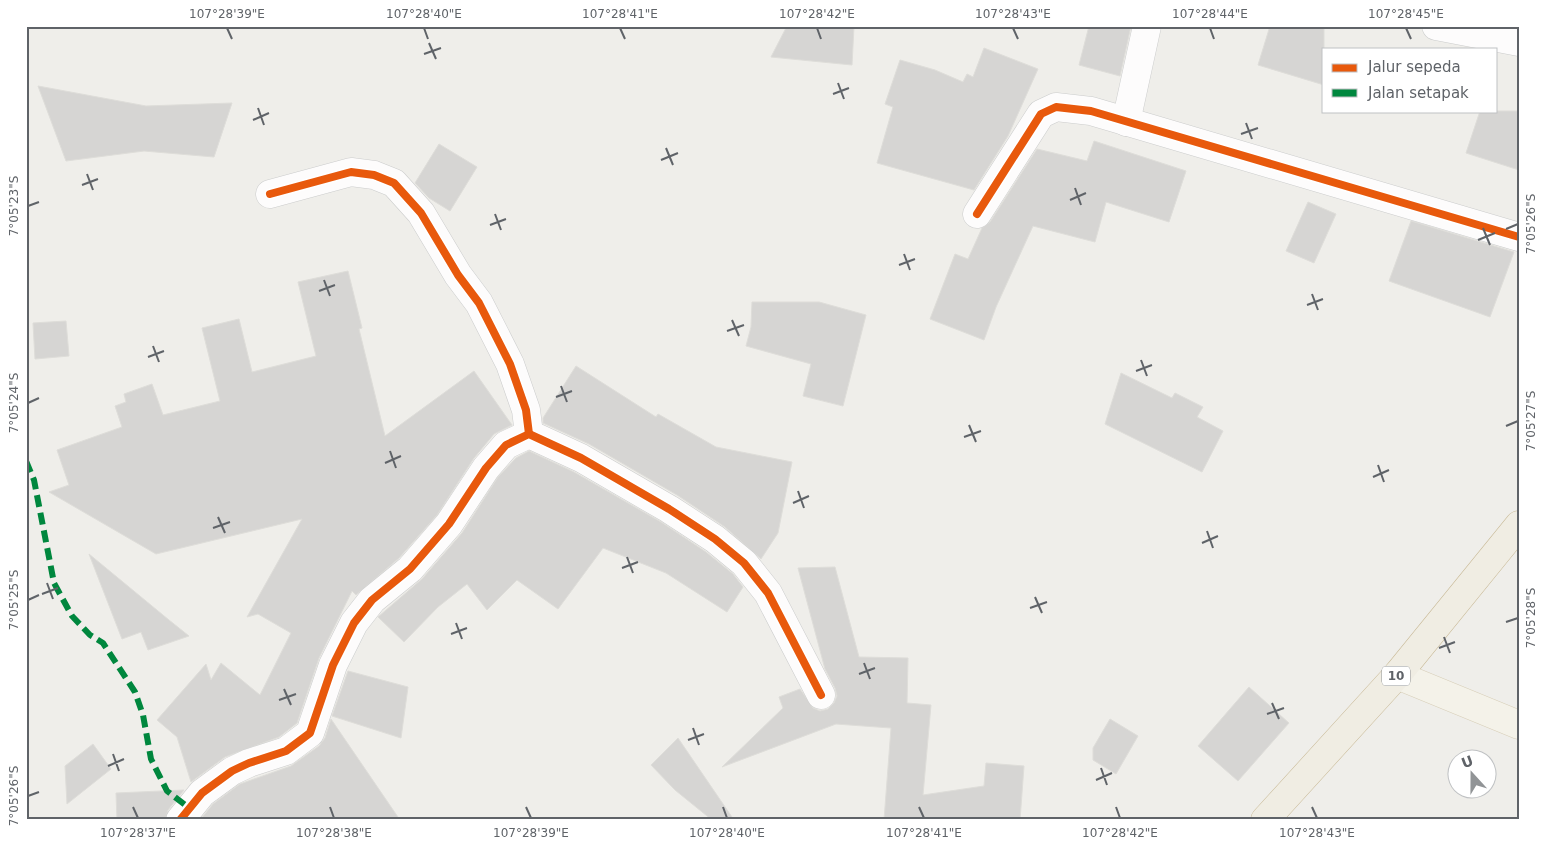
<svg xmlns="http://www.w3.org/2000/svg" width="1545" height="846" viewBox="0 0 1545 846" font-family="'DejaVu Sans',sans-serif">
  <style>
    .building { fill: #d6d5d3; stroke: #deddd9 }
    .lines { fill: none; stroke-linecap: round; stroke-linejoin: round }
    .minor-casing { stroke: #cbcccc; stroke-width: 29 }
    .major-casing { stroke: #d7ceb8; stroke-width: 29 }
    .highway-casing { stroke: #c8b996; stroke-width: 29 }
    .minor { stroke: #fdfcfc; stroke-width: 28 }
    .major { stroke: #f4f2e9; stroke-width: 28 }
    .highway { stroke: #f0ede3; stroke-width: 28 }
    .quiet { stroke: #00873e; stroke-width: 6; stroke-dasharray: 12 6; stroke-linecap: butt }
    .cycleway-casing { stroke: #fff; stroke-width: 11 }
    .cycleway { stroke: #e8590c; stroke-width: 8 }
    .ticks { fill: none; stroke: #5f6368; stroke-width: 2 }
    .labels { text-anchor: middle; stroke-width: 4.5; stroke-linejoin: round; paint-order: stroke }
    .shield { fill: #fff; stroke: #8f9295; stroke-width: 1 }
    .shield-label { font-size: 12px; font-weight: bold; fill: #5f6368 }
    .neatline { fill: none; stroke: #5f6368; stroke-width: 2 }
    .ticks-label { font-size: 12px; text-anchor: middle; fill: #5f6368 }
  </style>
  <rect width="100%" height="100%" fill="#efeeea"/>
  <g class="building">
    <path d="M787,26h67l-2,39 -81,-8z"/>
    <path d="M1089,26h42l-11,50 -41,-11z"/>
    <path d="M1270,26h54v59l-66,-20z"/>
    <path d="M984,48l54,21 -30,67 -34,54 -97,-27 16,-56 -8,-3 15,-44 35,10 28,12 4,-8 6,3z"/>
    <path d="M38,86l108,20 86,-3 -18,54 -70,-6 -78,10z"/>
    <path d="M1480,111h39v59l-53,-17z"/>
    <path d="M1094,141l92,30 -17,51 -63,-20 -11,40 -62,-16 -37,81 -12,33 -54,-21 25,-65 13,5 14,-31 8,-6 47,-73 50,12z"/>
    <path d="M439,144l38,23 -27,44 -21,-13 -14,-15z"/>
    <path d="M1308,202l28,12 -22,49 -28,-12z"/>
    <path d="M1411,221l103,31 -24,65 -101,-36z"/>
    <path d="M348,271l14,57 -3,1 26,107 89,-65 38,54 -18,9 -20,24 -37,57 -38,43 -43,37 -4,-4 -33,67 -22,65 -18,14 -54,20 -34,25 -14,-45 -20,-17 49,-56 5,16 10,-17 39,32 31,-62 -33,-19 -11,3 55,-98 -146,35 -107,-62 20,-7 -12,-35 65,-23 -7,-21 11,-4 -2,-8 28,-10 11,31 57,-14 -18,-73 37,-9 13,53 64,-16 -18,-74z"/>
    <path d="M752,302h67l47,13 -23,91 -40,-10 8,-32 -65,-18 5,-19z"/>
    <path d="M66,321l3,35 -34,3 -2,-36z"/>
    <path d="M576,366l80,51 2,-3 58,33 76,15 -14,71 -17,26 -36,-32 -48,-32 -88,-51 -46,-21v-5z"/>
    <path d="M1121,373l51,25 3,-5 28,14 -6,10 26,14 -21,41 -97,-48z"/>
    <path d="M529,451l45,21 87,50 45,30 27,22 10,13 -16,25 -61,-39 -63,-25 -45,61 -41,-29 -30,30 -20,-26 -29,23 -34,35 -26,-25 44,-38 40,-46 36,-56 18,-19z"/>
    <path d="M89,554l80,66 20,16 -41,14 -7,-18 -19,7z"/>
    <path d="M835,567l24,90 49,1 -1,45 24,2 -8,90 61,-9 2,-23 38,3 -4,54h-136l7,-92 -55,-4 -114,43 61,-59 -4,-11 21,-8 13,19 7,3 8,-2 6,-6 3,-7 -2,-8 -10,-19 -27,-101z"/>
    <path d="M348,671l60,16 -7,51 -69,-22z"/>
    <path d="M1249,687l40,36 -51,58 -40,-35z"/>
    <path d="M331,719l69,101h-200l13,-16 27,-20 51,-18 28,-20 6,-8z"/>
    <path d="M1110,719l28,17 -22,38 -23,-14v-12z"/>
    <path d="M678,738l56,82h-22l-37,-30 -24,-25z"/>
    <path d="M93,744l18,25 -44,35 -2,-38z"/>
    <path d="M184,790l-16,20 -3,10h-48l-1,-27z"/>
  </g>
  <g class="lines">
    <defs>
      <g id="minor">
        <path d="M1436,26l83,16"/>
        <path d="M1126,122l21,-96"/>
        <path d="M270,194l81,-22 23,3 20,8 27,30 37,62 21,28 31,61 16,46 3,24"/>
        <path d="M977,214l64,-100 15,-7 35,4 428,126"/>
        <path d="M180,820l22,-27 30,-22 17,-8 37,-12 24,-18 23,-68 21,-42 18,-23 38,-31 39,-45 37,-56 20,-23 23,-11 52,24 88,51 46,30 29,24 24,30 53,102"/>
      </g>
      <path id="major" d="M1397,675l122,50"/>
      <path id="highway" d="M1265,820l132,-145 122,-150"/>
    </defs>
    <use href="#minor" class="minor-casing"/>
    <use href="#major" class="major-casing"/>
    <use href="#highway" class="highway-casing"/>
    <use href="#minor" class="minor"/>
    <use href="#major" class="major"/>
    <use href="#highway" class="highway"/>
    <path class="quiet" d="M26,461l8,19 20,103 18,33 18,19 13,8 32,49 8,23 8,44 16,32 22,17"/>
    <defs>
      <g id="cycleway">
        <path d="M270,194l81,-22 23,3 20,8 27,30 37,62 21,28 31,61 16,46 3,24"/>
        <path d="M977,214l64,-100 15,-7 35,4 428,126"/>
        <path d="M180,820l22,-27 30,-22 17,-8 37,-12 24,-18 23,-68 21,-42 18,-23 38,-31 39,-45 37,-56 20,-23 23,-11 52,24 88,51 46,30 29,24 24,30 53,102"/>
      </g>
    </defs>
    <use href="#cycleway" class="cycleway-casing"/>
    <use href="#cycleway" class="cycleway"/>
  </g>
  <path class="ticks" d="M227,28l5,11M424,28l4,11M620,28l5,11M817,28l4,11M1013,28l5,11M1210,28l4,11M1406,28l5,11M429,43l7,16M424,54l17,-6M838,83l6,16M833,94l16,-6M258,108l6,17M253,120l16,-7M1246,123l6,16M1241,134l17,-6M666,148l7,17M661,160l17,-7M87,174l6,16M82,185l16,-6M1075,188l6,17M1070,200l16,-7M28,206l11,-4M495,214l6,16M490,225l16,-6M1483,228l7,17M1506,229l12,-5M1478,240l17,-7M904,254l6,16M899,265l16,-6M324,280l6,16M319,291l16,-6M1312,294l6,16M1307,305l16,-6M732,320l7,16M727,331l17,-6M153,346l6,16M148,357l16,-6M1141,360l6,16M1136,371l16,-6M561,386l6,16M556,397l16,-6M28,403l11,-5M969,425l7,17M1506,426l12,-5M964,437l17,-6M390,451l6,17M385,463l16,-7M1378,465l6,17M1373,477l16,-7M798,491l6,17M793,503l16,-7M218,517l7,16M213,528l17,-6M1207,531l6,17M1202,543l16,-7M627,557l6,16M622,568l16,-6M47,583l6,16M42,594l16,-6M1035,597l7,16M28,600l11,-5M1030,608l17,-6M1506,622l12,-4M456,623l6,16M451,634l16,-6M1444,637l6,16M1439,648l16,-6M864,663l6,16M859,674l16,-6M284,689l7,16M279,700l17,-6M1272,703l7,16M1267,714l17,-6M693,728l6,17M688,740l16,-6M113,754l6,17M108,766l16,-7M1101,768l6,17M1096,780l16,-7M28,796l11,-4M133,807l5,11M330,807l4,11M526,807l5,11M723,807l4,11M919,807l5,11M1116,807l4,11M1312,807l5,11"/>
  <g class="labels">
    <rect class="shield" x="1382" y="666.5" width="28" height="19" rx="4"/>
    <g class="shield-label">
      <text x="1396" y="680">10</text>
    </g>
  </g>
  <rect width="1545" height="846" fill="none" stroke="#ffffff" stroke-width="55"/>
  <rect x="1322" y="48" width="175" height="65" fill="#ffffff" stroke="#bfc1c3"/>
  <rect x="1332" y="64" width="25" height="8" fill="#e8590c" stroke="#bfc1c3"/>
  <text x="1368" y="72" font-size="15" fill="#5f6368">Jalur sepeda</text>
  <rect x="1332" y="89" width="25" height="8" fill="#00873e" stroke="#bfc1c3"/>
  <text x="1368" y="98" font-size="15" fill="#5f6368">Jalan setapak</text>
  <g transform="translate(1472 774) rotate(339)"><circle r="24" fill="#ffffff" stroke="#bfc1c3"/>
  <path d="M0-4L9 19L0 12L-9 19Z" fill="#919496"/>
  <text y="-8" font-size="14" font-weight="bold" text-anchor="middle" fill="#5f6368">U</text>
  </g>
  <rect x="28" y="28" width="1490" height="790" class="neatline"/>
  <g class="ticks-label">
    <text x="227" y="18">107°28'39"E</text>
    <text x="424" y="18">107°28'40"E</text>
    <text x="620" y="18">107°28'41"E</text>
    <text x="817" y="18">107°28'42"E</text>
    <text x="1013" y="18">107°28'43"E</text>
    <text x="1210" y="18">107°28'44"E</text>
    <text x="1406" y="18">107°28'45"E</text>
    <text transform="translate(14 206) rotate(-90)" y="4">7°05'23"S</text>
    <text transform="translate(1531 224) rotate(-90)" y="4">7°05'26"S</text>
    <text transform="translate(14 403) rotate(-90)" y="4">7°05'24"S</text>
    <text transform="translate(1531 421) rotate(-90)" y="4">7°05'27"S</text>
    <text transform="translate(14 600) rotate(-90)" y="4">7°05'25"S</text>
    <text transform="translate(1531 618) rotate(-90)" y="4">7°05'28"S</text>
    <text transform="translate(14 796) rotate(-90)" y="4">7°05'26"S</text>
    <text x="138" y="837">107°28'37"E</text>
    <text x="334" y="837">107°28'38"E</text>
    <text x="531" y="837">107°28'39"E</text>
    <text x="727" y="837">107°28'40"E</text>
    <text x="924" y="837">107°28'41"E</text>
    <text x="1120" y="837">107°28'42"E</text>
    <text x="1317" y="837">107°28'43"E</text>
  </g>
</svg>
